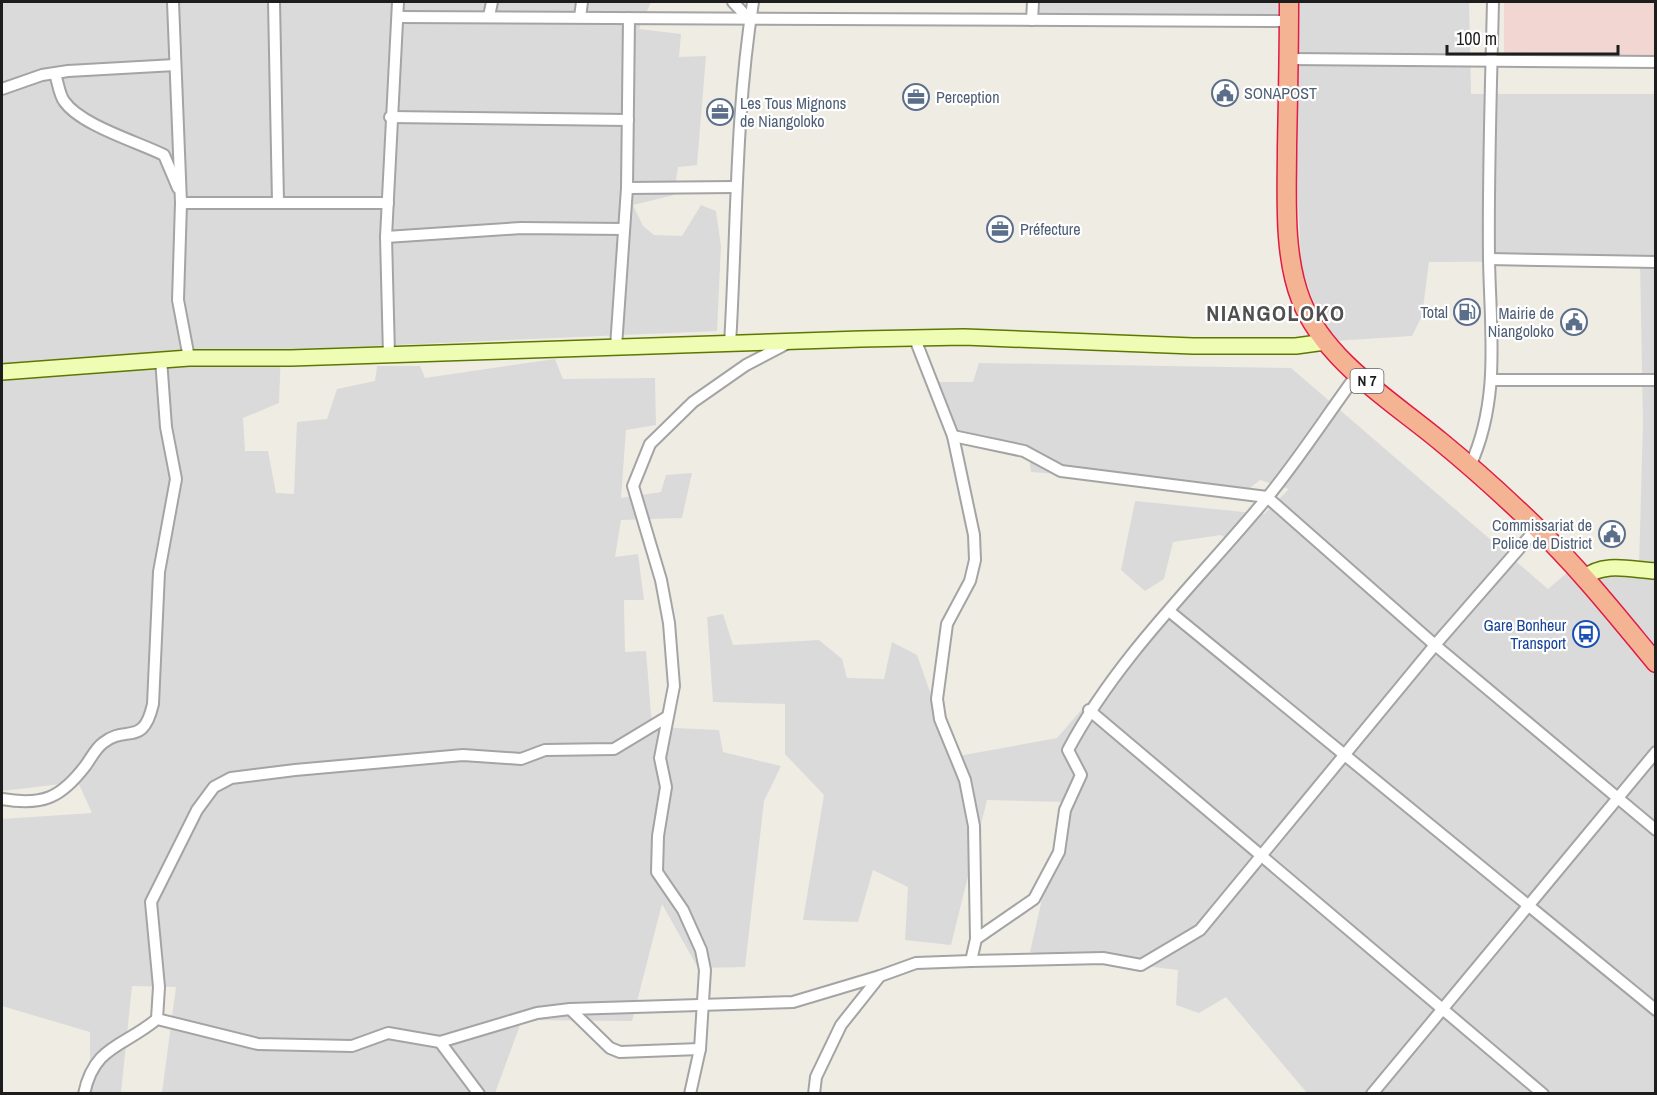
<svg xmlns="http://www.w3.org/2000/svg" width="1657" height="1095" viewBox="0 0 1657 1095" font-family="'Archivo Narrow',sans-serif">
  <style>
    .residential { fill: #dbdada }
    .commercial { fill: #f1d6d1 }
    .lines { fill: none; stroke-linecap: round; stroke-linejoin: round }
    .minor-casing { stroke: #a4a4a4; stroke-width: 14 }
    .secondary-casing { stroke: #5c7800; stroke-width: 18 }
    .trunk-casing { stroke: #e01c46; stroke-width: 21 }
    .minor { stroke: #fff; stroke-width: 10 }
    .secondary { stroke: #effcb3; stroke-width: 15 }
    .trunk { stroke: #f4b392; stroke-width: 18 }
    .labels { text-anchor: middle; stroke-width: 4.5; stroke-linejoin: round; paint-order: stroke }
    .shield { fill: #fff; stroke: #616161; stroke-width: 1.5 }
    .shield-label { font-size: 15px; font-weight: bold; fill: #1d1d1d }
    .service-label { font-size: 16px; fill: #4e5e75; stroke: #fff; text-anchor: start }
    .transit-label { font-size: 16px; fill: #164399; stroke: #fff; text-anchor: end }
    .district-label { font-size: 22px; font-weight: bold; letter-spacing: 1.5px; fill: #505050; stroke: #fff }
  </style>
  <rect width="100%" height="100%" fill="#efece3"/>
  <g class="residential">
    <path d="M2,2h649l-12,27 42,5 -2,23 27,-1 -9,109 -19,2 -4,28 -41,10 10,21 11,9 28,1 19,-31 15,6 5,35 -4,85 -436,19 -2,53 -36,15 2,33h23l8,42 18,1 3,-72 30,-3 10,-30 38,-8 2,-15h43l5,12 130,-19 8,20 92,-1 1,47 -30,5 -5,68 40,-6 5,-17 26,-2 -10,45 -61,2 -6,37 23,-3 6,46h-20l1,52 21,-1 6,76 67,3 4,22 58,14 -17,35 -19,166 -47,1 -36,-64 -30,117 -110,-1 -27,73h-333l14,-106 -44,-1 -11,107h-31v-61l-88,-26v-187l90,-6 -14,-31 -76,9z"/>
    <path d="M1026,2h443l2,92h184v999h-348l-81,-96 -27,16 -23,-8 2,-35 -148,-18 34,-150 -77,-2 -36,145 -46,-5 3,-53 -35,-17 -15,52 -55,-2 21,-125 -39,-41v-50l-72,-2 -6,-85 16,-3 10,31 86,-5 23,19 5,19 37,1 8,-37 25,13 36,102 104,-19 172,-198 -8,-5 -48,7 -9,37 -19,12 -24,-21 14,-69 129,13 25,-25 -29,-9 -10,8 -219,-16 -2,-15 -74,-15 -21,-60h39l6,-19 312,5 257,221 27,-23 64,2 4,-146 -3,-161 -211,1 -7,54 -10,20 -79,5 -13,-20 -19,-55 -7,-158 1,-91 -269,2z"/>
  </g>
  <rect class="commercial" x="1504" y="2" width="151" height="58"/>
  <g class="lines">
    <defs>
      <g id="minor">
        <path d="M173,2l8,201 -3,97 11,58"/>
        <path d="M274,2l4,200"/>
        <path d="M733,2l17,18"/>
        <path d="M489,16l3,-14"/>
        <path d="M398,17l891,4"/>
        <path d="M580,17l2,-15"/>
        <path d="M1032,20l1,-18"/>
        <path d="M1289,59l367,3"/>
        <path d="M55,74c3,8 4,20 9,27 16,24 74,41 100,54l14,33"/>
        <path d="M2,89l40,-14 26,-4 107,-6"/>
        <path d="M390,117l238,3"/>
        <path d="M627,188l108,-1"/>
        <path d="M181,203h207"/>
        <path d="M386,237l135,-9 103,1"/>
        <path d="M1489,259l167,3"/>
        <path d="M915,339l38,97 21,99 1,25 -5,21 -23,43 -10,75 3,20 25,61 9,46 2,113 -5,22"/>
        <path d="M730,344c7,-115 5,-229 23,-342"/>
        <path d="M616,347l11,-159 2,-170"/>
        <path d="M389,355l-3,-118 12,-235"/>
        <path d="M1492,380h164"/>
        <path d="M953,436l71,15 37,20 206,26 168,148 221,185"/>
        <path d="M1470,466c31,-67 20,-137 19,-208 -1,-85 2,-171 4,-256"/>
        <path d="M1169,611l487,399"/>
        <path d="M1089,710l454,384"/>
        <path d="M2,799c41,7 59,-1 84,-34 5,-7 10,-17 17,-22 23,-19 40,5 50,-39l6,-132 17,-93 -10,-52 -5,-68"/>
        <path d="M976,939l58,-40 25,-47 6,-42 16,-35 -13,-25c50,-94 130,-169 198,-251 33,-40 61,-84 92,-126"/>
        <path d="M570,1009l40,39 10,4 80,-3"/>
        <path d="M157,1019l2,-32 -8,-85 46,-92 17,-23 17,-9 64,-8 168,-15 58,4 24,-9 69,-1 53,-32"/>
        <path d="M440,1042l39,52"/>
        <path d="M84,1094c10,-49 40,-47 73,-75l101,25 94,2 36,-13 52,9 97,-29 33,-4 223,-7 87,-26"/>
        <path d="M690,1094l10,-45 5,-79 -4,-20 -18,-40 -26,-38 1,-36 8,-49 -6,-29 14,-72 -5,-63 -8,-43 -28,-94 17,-42 43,-42 53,-37 42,-22"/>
        <path d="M814,1094l2,-17 25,-52 39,-49 36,-13 55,-2 132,-3 38,7 59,-35 235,-285 102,-117"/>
        <path d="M1372,1094l284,-342"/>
      </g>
      <g id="secondary">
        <path d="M2,372l187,-14h102l570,-19 103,-2 229,9h103l29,-4"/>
        <path d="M1584,578c20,-17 48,-8 72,-7"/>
      </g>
      <path id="trunk" d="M1289,2c0,48 -1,97 -2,145 0,49 -4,107 14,153 24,61 91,101 139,141 33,27 65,56 95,85 44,42 82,90 121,137"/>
    </defs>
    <use href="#minor" class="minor-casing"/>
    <use href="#secondary" class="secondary-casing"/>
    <use href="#trunk" class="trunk-casing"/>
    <use href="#minor" class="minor"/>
    <use href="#secondary" class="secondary"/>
    <use href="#trunk" class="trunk"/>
  </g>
  <defs>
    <symbol id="civic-ring" viewBox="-11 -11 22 22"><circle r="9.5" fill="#fff" stroke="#5c6f8a" stroke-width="1.5"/><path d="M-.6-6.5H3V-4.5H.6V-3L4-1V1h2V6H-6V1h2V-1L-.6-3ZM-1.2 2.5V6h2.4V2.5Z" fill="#5c6f8a"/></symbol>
    <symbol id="office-ring" viewBox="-11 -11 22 22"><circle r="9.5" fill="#fff" stroke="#5c6f8a" stroke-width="1.5"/><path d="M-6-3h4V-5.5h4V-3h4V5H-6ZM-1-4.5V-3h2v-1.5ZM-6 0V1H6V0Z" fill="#5c6f8a"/></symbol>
    <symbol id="fuel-ring" viewBox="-11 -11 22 22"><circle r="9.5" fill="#fff" stroke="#5c6f8a" stroke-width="1.5"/><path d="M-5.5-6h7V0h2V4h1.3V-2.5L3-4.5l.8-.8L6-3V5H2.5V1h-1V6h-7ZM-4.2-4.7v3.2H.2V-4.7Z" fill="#5c6f8a"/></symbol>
    <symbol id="bus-ring" viewBox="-11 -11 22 22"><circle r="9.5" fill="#fff" stroke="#1a4fb4" stroke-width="1.5"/><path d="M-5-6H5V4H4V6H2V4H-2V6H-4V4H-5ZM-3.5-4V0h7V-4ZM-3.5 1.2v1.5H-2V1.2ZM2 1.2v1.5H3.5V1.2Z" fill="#1a4fb4"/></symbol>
  </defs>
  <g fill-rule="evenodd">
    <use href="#civic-ring" x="1210" y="78" width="30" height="30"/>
    <use href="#office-ring" x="901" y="82" width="30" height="30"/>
    <use href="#office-ring" x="705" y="97" width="30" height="30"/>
    <use href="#office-ring" x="985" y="214" width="30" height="30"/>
    <use href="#fuel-ring" x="1452" y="297" width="30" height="30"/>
    <use href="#civic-ring" x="1559" y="307" width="30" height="30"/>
    <use href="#civic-ring" x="1597" y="519" width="30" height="30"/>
    <use href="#bus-ring" x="1571" y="619" width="30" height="30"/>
  </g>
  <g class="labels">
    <rect class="shield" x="1350.5" y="369" width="33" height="24" rx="4.5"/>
    <g class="shield-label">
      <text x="1367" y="386">N 7</text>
    </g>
    <g class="service-label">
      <text x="1244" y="99">SONAPOST</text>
      <text x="936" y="103">Perception</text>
      <text x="740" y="109">Les Tous Mignons<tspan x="740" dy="18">de Niangoloko</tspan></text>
      <text x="1020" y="235">Préfecture</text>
      <text x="1448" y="318" text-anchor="end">Total</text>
      <text x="1554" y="319" text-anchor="end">Mairie de<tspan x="1554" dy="18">Niangoloko</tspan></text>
      <text x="1592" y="531" text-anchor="end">Commissariat de<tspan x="1592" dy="18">Police de District</tspan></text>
    </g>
    <g class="transit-label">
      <text x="1566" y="631">Gare Bonheur<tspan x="1566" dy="18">Transport</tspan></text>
    </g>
    <g class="district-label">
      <text x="1276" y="321">NIANGOLOKO</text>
    </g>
  </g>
  <rect width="1657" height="1095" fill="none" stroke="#1d1d1d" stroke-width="6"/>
  <path d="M1447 45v9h171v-9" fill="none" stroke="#1d1d1d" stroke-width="3"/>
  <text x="1456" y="45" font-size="18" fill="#1d1d1d" stroke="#ffffff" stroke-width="4.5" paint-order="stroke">100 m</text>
</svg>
